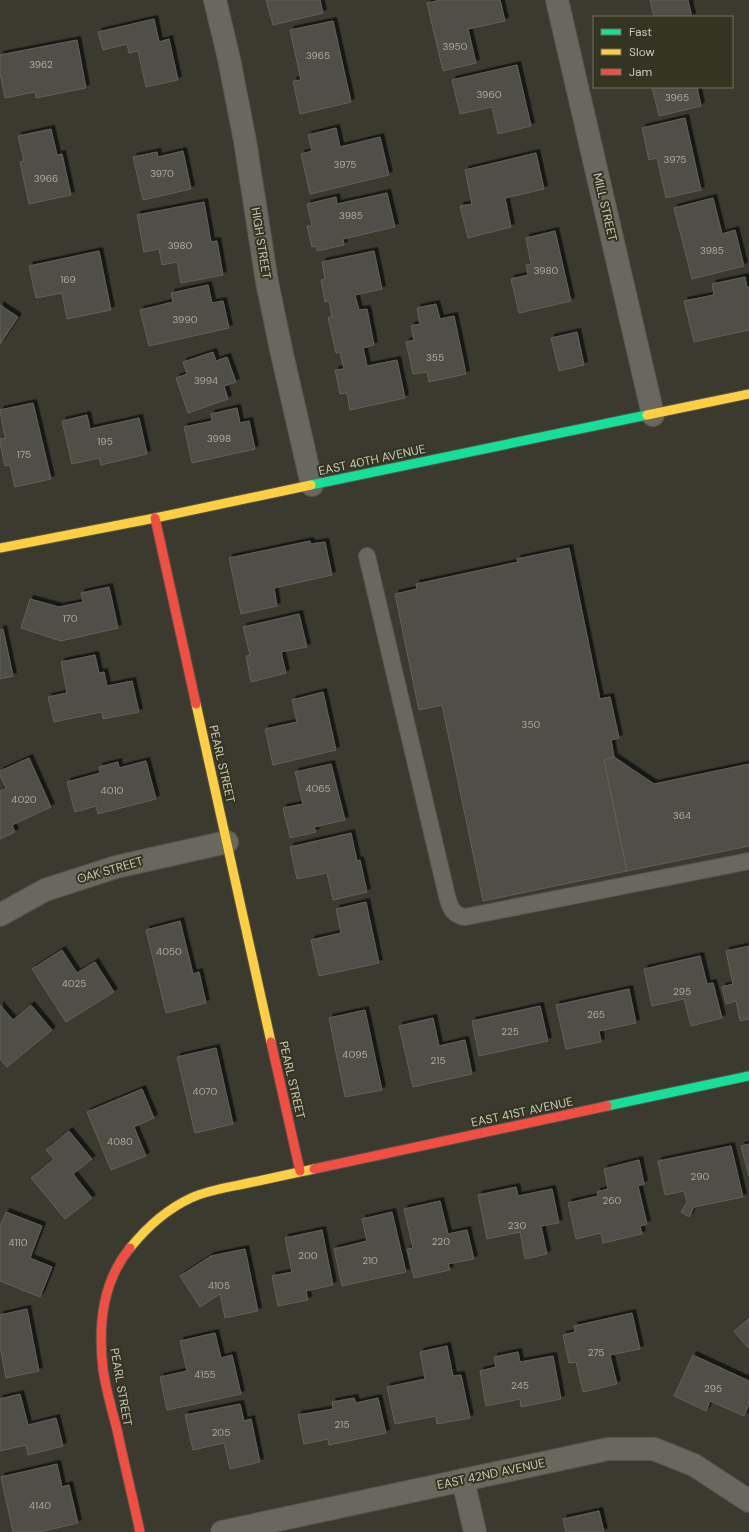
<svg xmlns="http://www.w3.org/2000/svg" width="749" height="1532" viewBox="0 0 749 1532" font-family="'DM Sans',sans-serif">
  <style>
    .building { fill: #4f4f46; stroke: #616157; filter: url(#shadow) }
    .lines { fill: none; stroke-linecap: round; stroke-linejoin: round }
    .lane-casing { stroke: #56564e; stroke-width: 18 }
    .street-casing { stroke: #56564e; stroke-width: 24 }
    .fast-casing { stroke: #56564e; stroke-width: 11 }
    .slow-casing { stroke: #56564e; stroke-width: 11 }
    .jam-casing { stroke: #56564e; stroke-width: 11 }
    .lane { stroke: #68685e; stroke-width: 16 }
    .street { stroke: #68685e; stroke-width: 22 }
    .fast { stroke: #16e098; stroke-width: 9 }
    .slow { stroke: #ffcf43; stroke-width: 9 }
    .jam { stroke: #f24e42; stroke-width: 9 }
    .labels { text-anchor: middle; stroke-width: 4; stroke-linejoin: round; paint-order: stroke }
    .number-label { font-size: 10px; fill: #aaaa9d }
    .street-label { font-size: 12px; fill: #c9c9ba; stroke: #343422 }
  </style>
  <defs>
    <filter id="shadow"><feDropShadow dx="3.5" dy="-3.5" stdDeviation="0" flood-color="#0009"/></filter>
  </defs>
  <rect width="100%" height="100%" fill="#3a3a2f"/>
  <g class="building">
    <path d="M266,0h54l3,13 -50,12z"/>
    <path d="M441,0h59l5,21 -37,8 8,34 -33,8 -16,-68z"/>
    <path d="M650,0h38l4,17h-38z"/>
    <path d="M154,19l5,23 10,-3 9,41 -32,7 -8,-36 -9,2 -2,-9 -24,6 -5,-18z"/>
    <path d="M333,21l18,81 -51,12 -7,-33 8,-1 -11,-50z"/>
    <path d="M77,40l9,48 -50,10 -1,-6 -30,6 -5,-25v-18z"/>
    <path d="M517,65l14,61 -33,8 -6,-27 -32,7 -8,-34z"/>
    <path d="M652,87h45l4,19 -42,10z"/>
    <path d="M685,118l16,72 -35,8 -9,-40 -8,2 -7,-32z"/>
    <path d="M336,128l4,19 40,-10 9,38 -79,19 -9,-40 11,-3 -4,-16z"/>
    <path d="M51,129l6,26 5,-1 9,41 -42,9 -9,-42 4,-1 -6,-25z"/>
    <path d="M183,151l8,38 -48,11 -10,-43 24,-5 1,5z"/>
    <path d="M536,153l8,36 -39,9 6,29 -43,11 -8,-32 12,-2 -7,-34z"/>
    <path d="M387,193l8,34 -52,12 1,6 -27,6 -1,-5 -4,1 -5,-21h5l-5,-22 29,-7 1,7z"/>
    <path d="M713,198l9,36 13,-4 9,36 -52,13 -18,-71z"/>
    <path d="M204,202l7,40 6,-1 6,34 -42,8 -4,-21 -15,3 -3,-16 -15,3 -7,-37z"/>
    <path d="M555,231l16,70 -52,12 -8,-34 17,-4 -2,-10 5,-1 -5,-26z"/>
    <path d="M99,251l12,59 -44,9 -5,-26 -26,5 -7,-32z"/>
    <path d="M374,251l8,38 -27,6 4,15 8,-1 7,36 -11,3 4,18 30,-6 8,38 -55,12 -3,-17 -7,1 -5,-24 9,-1 -4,-17 -4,1 -8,-36h4l-3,-16 -4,1 -4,-22 4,-1 -3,-17z"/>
    <path d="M745,277l2,11 2,-1v43l-55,12 -10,-41 30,-6 -2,-11z"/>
    <path d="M208,285l4,18 11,-2 6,27 -80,18 -9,-36 33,-8 -2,-9z"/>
    <path d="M436,304l4,15 14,-3 12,58 -37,8 -2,-10 -14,2 -7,-32 8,-2 -3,-14 9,-2 -3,-16z"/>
    <path d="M0,305l18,12 -18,27z"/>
    <path d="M577,332l7,33 -25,6 -8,-33z"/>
    <path d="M213,352l3,9 11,-4 9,25 -12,4 4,13 -40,14 -12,-35 11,-4 -4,-12z"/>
    <path d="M33,403l18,76 -36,8 -5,-22 -5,1 -5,-23v-4l5,-1 -5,-28z"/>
    <path d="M237,408l3,15 9,-2 6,28 -63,14 -8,-36 28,-6 -1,-7z"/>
    <path d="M87,415l3,14 49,-11 8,36 -46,11 -2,-7 -27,6 -10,-43z"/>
    <path d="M310,541l1,3 14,-2 7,33 -58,13 3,18 -36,8 -12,-56z"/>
    <path d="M569,548l31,151 10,-2 9,41 -8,2 3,17 -10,3 23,111 -144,30 -41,-196 -23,5 -24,-116 22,-5 -1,-5 102,-22 -1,-3z"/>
    <path d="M109,587l9,41 -57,13 -40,-13 9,-29 29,8 24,-5 -2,-9z"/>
    <path d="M299,614l8,33 -26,5 5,21 -35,9 -5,-26 4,-1 -7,-28z"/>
    <path d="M3,629l10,47 -13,3v-49z"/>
    <path d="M95,655l4,18 5,-1 3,14 25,-5 7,31 -36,7 -1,-7 -48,10 -6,-25 19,-4 -6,-31z"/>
    <path d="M323,692l13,58 -63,15 -8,-36 32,-7 -5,-22z"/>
    <path d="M614,757l40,27 95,-20v82l-122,25 -23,-111z"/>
    <path d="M29,758l22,49 -39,18 3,7 -15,7v-48l6,-3 -6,-13v-4z"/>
    <path d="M146,761l10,38 -58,15 -2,-8 -21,6 -8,-30 33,-9 -1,-6 19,-5 1,6z"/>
    <path d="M331,764l14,56 -31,7 2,5 -26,6 -7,-30 20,-4 -8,-32z"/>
    <path d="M351,833l6,28 3,-1 7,32 -34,8 -6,-27 -30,6 -7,-32z"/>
    <path d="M366,902l13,61 -60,13 -8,-36 30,-7 -5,-24z"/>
    <path d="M180,921l13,53 6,-2 7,31 -40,10 -20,-83z"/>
    <path d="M749,946v73l-9,2 -4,-20 -10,3 -4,-17 11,-3 -7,-33z"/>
    <path d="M62,950l15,23 18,-11 19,30 -48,30 -34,-53z"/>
    <path d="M700,956l7,28 6,-1 9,35 -31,8 -7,-27 -32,7 -8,-37z"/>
    <path d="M629,989l7,34 -37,8 2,11 -35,7 -10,-44z"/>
    <path d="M0,1005l13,15 18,-15 21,25 -45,37 -7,-8z"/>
    <path d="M540,1006l8,35 -69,15 -7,-35z"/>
    <path d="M365,1010l17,80 -37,7 -16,-79z"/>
    <path d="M433,1018l6,28 26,-6 7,34 -59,13 -14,-61z"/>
    <path d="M216,1048l17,76 -38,9 -18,-76z"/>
    <path d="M142,1089l12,29 -20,9 12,29 -35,14 -24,-58z"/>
    <path d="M69,1131l23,28 -19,15 19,24 -27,21 -34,-41 23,-19 -8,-9z"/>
    <path d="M749,1144v32l-8,-30z"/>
    <path d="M731,1146l12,51 -49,10 -5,10 -8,-5 6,-10 -3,-11 -19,4 -7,-34z"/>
    <path d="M639,1160l5,24 -6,2 9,38 -7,2 2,8 -39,9 -2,-10 -25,6 -8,-36 30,-7 -1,-4 11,-3 -4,-20z"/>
    <path d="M516,1187l2,9 34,-7 7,34 -18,3 6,28 -22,5 -5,-27 -33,7 -9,-44z"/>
    <path d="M440,1201l8,33 19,-4 7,29 -26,5 2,6 -36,8 -7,-29 6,-1 -9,-39z"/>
    <path d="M6,1212l36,14 -12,32 22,9 -12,30 -40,-16v-55z"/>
    <path d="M392,1212l14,60 -64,14 -8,-37 33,-8 -5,-22z"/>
    <path d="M322,1230l11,55 -27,6 2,9 -30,6 -6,-30 20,-4 -7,-34z"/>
    <path d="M245,1249l13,62 -33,7 -5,-24 -20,13 -20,-31 31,-20z"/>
    <path d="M27,1309l12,62 -33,7 -5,-27h-1v-36z"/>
    <path d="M632,1313l8,36 -30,6 7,29 -34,8 -7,-30 -7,1 -6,-28 12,-3 -1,-6z"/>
    <path d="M749,1318v31l-15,-18z"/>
    <path d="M215,1333l6,25 11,-3 9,39 -74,16 -7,-33 27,-6 -7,-30z"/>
    <path d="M447,1346l6,30 8,-1 9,43 -33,6 -1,-8 -41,8 -8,-37 38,-8 -5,-27z"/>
    <path d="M518,1352l2,10 33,-6 8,43 -40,8 -1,-8 -34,7 -6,-35 16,-4 -2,-10z"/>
    <path d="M693,1355l56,26v23l-5,12 -34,-15 -4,10 -32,-15z"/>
    <path d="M20,1394l8,31 28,-7 7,28 -35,9 -2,-10 -26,6v-52z"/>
    <path d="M354,1398l2,5 22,-5 8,35 -57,12 -1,-6 -24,5 -6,-29 35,-6 -1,-7z"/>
    <path d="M240,1404l4,17 7,-2 9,43 -30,7 -6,-26 -31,7 -8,-35z"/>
    <path d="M57,1464l5,23 7,-2 9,38 -38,9h-27l-12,-55z"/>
    <path d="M599,1511l5,21h-38l-3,-13z"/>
  </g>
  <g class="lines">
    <defs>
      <path id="lane" d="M367,556l80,340c3,12 6,19 18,21l284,-56"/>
      <g id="street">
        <path d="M215,0l14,59 16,82 22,141 15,72 30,131"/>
        <path d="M557,0l96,415"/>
        <path d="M0,915l45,-25 71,-23 111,-25"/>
        <path d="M463,1480l12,52"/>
        <path d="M222,1532l386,-83h46l40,16 55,36"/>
      </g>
      <g id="fast">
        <path d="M311,485l336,-70"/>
        <path d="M607,1106l142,-30"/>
      </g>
      <g id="slow">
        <path d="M647,415l102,-21"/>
        <path d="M0,548l155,-30 156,-33"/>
        <path d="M196,704l75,338"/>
        <path d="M130,1248c17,-21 37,-39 61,-50 15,-7 32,-10 48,-13 25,-5 50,-11 75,-16"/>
      </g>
      <g id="jam">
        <path d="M155,518l41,186"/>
        <path d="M271,1042l29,129"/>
        <path d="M314,1169l293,-63"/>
        <path d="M130,1248c-28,34 -32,79 -27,121 3,22 10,44 15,65 7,33 15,65 22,98"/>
      </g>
    </defs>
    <use href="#lane" class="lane-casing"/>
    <use href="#street" class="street-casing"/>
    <use href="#fast" class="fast-casing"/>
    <use href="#slow" class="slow-casing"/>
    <use href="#jam" class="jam-casing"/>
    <use href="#lane" class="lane"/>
    <use href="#street" class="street"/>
    <use href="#fast" class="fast"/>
    <use href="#slow" class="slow"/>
    <use href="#jam" class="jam"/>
  </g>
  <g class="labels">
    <g class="number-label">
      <text x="455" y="50">3950</text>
      <text x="318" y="59">3965</text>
      <text x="41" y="68">3962</text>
      <text x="489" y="98">3960</text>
      <text x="677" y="101">3965</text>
      <text x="675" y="163">3975</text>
      <text x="345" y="168">3975</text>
      <text x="162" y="177">3970</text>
      <text x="46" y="182">3966</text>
      <text x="351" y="219">3985</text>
      <text x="180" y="249">3980</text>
      <text x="712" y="254">3985</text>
      <text x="546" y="274">3980</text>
      <text x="68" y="283">169</text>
      <text x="185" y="323">3990</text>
      <text x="435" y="361">355</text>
      <text x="206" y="384">3994</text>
      <text x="219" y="442">3998</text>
      <text x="105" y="445">195</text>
      <text x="24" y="458">175</text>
      <text x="70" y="622">170</text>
      <text x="531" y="728">350</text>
      <text x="318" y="792">4065</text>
      <text x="112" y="794">4010</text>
      <text x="24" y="803">4020</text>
      <text x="682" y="819">364</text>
      <text x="169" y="955">4050</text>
      <text x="74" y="987">4025</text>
      <text x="682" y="995">295</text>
      <text x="596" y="1018">265</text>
      <text x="510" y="1035">225</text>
      <text x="355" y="1058">4095</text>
      <text x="438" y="1064">215</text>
      <text x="205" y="1095">4070</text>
      <text x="120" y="1145">4080</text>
      <text x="700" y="1180">290</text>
      <text x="612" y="1204">260</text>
      <text x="517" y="1229">230</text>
      <text x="441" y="1245">220</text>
      <text x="18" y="1246">4110</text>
      <text x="308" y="1259">200</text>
      <text x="370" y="1264">210</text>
      <text x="219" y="1289">4105</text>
      <text x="596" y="1356">275</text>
      <text x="205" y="1378">4155</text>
      <text x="520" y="1389">245</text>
      <text x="713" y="1392">295</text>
      <text x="342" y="1428">215</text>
      <text x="221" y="1436">205</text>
      <text x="40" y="1509">4140</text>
    </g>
    <g class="street-label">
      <text transform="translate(605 207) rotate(77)" y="4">MILL STREET</text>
      <text transform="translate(261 243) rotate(81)" y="4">HIGH STREET</text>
      <text transform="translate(372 460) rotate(-12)" y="4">EAST 40TH AVENUE</text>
      <text transform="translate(222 764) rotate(77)" y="4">PEARL STREET</text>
      <text transform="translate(110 870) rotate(-16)" y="4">OAK STREET</text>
      <text transform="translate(292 1080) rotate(77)" y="4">PEARL STREET</text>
      <text transform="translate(522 1112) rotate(-12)" y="4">EAST 41ST AVENUE</text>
      <text transform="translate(121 1387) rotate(80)" y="4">PEARL STREET</text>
      <text transform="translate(491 1474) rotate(-12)" y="4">EAST 42ND AVENUE</text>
    </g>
  </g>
  <rect x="593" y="16" width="140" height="72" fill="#343422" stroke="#70705f"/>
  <rect x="601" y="29" width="20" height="6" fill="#16e098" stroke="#70705f"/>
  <text x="629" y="36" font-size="12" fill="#c9c9ba">Fast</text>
  <rect x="601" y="49" width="20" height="6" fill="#ffcf43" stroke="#70705f"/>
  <text x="629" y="56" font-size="12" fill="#c9c9ba">Slow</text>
  <rect x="601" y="69" width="20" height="6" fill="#f24e42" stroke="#70705f"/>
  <text x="629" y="76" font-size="12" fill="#c9c9ba">Jam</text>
</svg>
